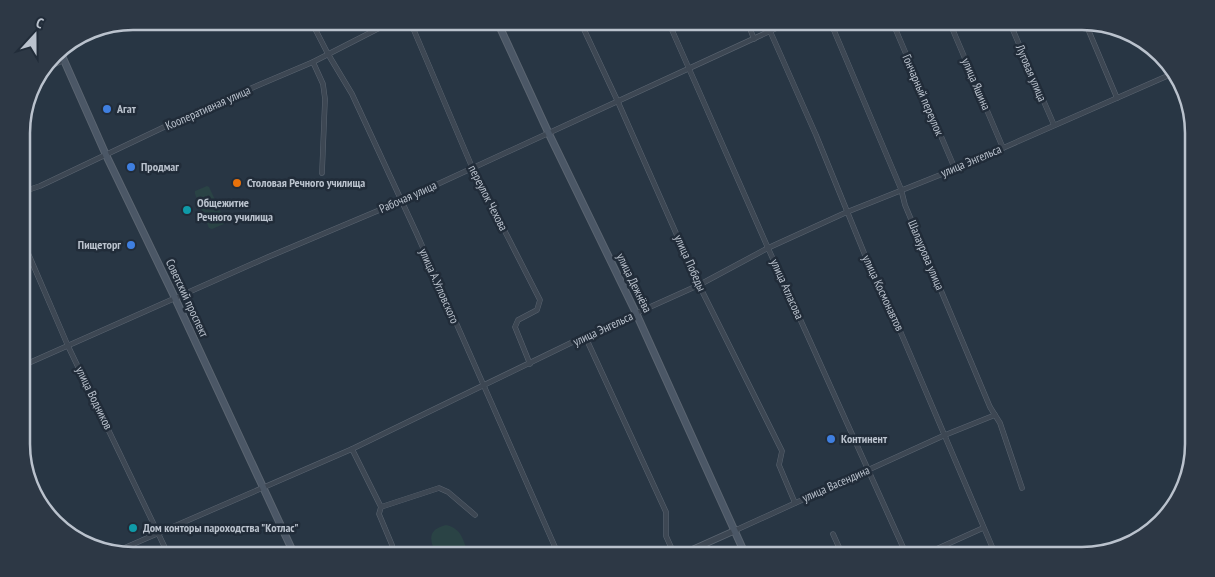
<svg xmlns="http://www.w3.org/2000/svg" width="1215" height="577" viewBox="0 0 1215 577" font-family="'PT Sans Narrow',sans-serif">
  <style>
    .green { fill: #2a4345 }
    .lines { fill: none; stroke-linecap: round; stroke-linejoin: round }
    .minor-casing { stroke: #5b6571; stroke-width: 5.5 }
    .tertiary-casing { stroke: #5b6571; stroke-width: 7 }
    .secondary-casing { stroke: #5b6571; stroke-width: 8 }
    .minor { stroke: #3d4753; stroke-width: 4.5 }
    .tertiary { stroke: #3d4753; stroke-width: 5.5 }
    .secondary { stroke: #4b5766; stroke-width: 6 }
    .shop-dot { fill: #3f7fe0; stroke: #212c39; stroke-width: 2 }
    .food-dot { fill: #e8710a; stroke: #212c39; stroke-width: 2 }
    .culture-dot { fill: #0f9aa8; stroke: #212c39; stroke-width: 2 }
    .labels { text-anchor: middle; stroke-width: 5; stroke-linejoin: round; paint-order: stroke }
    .street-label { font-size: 12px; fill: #bac2cd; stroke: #212c39 }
    .poi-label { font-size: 12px; font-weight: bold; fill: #bac2cd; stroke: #212c39; text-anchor: start }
    .rim { fill: none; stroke: #bac2cd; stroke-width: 2.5 }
  </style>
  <rect width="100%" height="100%" fill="#283644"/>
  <g class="green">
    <path d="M207,186l2,1 16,34 -1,3 -12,5 -3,-1 -14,-34v-3z"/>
    <path d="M446,525c17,4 17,16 23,31h-32c-7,-15 -11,-26 9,-31z"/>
  </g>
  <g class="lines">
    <defs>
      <g id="minor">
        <path d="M311,21l17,33 24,40 64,138 143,324"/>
        <path d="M410,21l62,146 68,133 -3,10 -19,10 -3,7 15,37"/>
        <path d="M580,21l38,81 81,183 83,166 -3,14 16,38"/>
        <path d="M668,21l100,227 139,308"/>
        <path d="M747,21l7,18"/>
        <path d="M830,21l71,168 4,16 85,202 10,16 22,65"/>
        <path d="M892,21l63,148"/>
        <path d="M949,21l54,127"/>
        <path d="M1009,21l45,104"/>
        <path d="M1085,22l32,76"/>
        <path d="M770,31l46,104 53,130 29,61 98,230"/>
        <path d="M313,62l10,22 2,15 -3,74"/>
        <path d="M44,69l20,-9"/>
        <path d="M22,192l18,-6 160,-76 113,-48 80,-41"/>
        <path d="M22,239l46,107 101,210"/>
        <path d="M585,336l81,176v24l9,20"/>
        <path d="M22,366l246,-109 133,-56 391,-180"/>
        <path d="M352,449l29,58 -2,7 13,31"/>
        <path d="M381,507l58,-19 9,4 27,23"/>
        <path d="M736,530l209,-95 50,-20"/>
        <path d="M833,534l10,22"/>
        <path d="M115,552l237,-103 229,-111 118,-53 69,-37 79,-36 108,-43 219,-96"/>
        <path d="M921,556l62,-28"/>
      </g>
      <path id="tertiary" d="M678,556l58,-26"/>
      <g id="secondary">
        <path d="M497,21l52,113 87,179 110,243"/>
        <path d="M59,49l47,106 69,143 120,258"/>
      </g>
    </defs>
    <use href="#minor" class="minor-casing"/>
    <use href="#tertiary" class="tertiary-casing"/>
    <use href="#secondary" class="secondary-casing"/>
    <use href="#minor" class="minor"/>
    <use href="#tertiary" class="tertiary"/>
    <use href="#secondary" class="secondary"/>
  </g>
  <g class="shop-dot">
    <circle cx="107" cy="109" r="5"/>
    <circle cx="131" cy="167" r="5"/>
    <circle cx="131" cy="245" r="5"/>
    <circle cx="831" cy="439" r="5"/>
  </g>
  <circle class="food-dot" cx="237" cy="183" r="5"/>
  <g class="culture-dot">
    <circle cx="187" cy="210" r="5"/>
    <circle cx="133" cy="528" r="5"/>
  </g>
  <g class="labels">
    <g class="street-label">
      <text transform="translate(1031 73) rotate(67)" y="4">Луговая улица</text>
      <text transform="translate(976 84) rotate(67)" y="4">улица Яшина</text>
      <text transform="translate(923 95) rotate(67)" y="4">Гончарный переулок</text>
      <text transform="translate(208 108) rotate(-24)" y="4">Кооперативная улица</text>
      <text transform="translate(971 161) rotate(-23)" y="4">улица Энгельса</text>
      <text transform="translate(408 197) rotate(-24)" y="4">Рабочая улица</text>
      <text transform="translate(488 198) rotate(63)" y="4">переулок Чехова</text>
      <text transform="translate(926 255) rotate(67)" y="4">Шалаурова улица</text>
      <text transform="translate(690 263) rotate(66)" y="4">улица Победы</text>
      <text transform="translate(634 283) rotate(64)" y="4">улица Дежнёва</text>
      <text transform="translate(439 286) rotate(66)" y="4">улица А.Угловского</text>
      <text transform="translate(787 289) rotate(66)" y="4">улица Атласова</text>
      <text transform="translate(883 293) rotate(65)" y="4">улица Космонавтов</text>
      <text transform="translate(187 298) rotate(65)" y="4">Советский проспект</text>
      <text transform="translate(603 329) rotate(-25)" y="4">улица Энгельса</text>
      <text transform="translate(94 398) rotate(64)" y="4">улица Водников</text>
      <text transform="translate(836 484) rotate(-24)" y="4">улица Васендина</text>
    </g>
    <g class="poi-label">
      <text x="117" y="113">Агат</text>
      <text x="141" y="171">Продмаг</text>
      <text x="247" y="187">Столовая Речного училища</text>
      <text x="197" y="207">Общежитие<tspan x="197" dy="14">Речного училища</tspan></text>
      <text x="121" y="249" text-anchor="end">Пищеторг</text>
      <text x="841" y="443">Континент</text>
      <text x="143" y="532">Дом конторы пароходства "Котлас"</text>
    </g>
  </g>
  <path d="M0 0H1215V577H0ZM133 30H1082A103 103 0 0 1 1185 133V444A103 103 0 0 1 1082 547H133A103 103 0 0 1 30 444V133A103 103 0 0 1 133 30Z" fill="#2d3845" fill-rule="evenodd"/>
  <path class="rim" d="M133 30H1082A103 103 0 0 1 1185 133V444A103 103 0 0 1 1082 547H133A103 103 0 0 1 30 444V133A103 103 0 0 1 133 30Z"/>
  <g transform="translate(35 35) rotate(21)" stroke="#212c39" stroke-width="4" paint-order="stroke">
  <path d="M0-4L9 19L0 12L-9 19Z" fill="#bac2cd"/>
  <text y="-8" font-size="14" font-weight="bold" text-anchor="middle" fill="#bac2cd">С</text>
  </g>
</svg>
